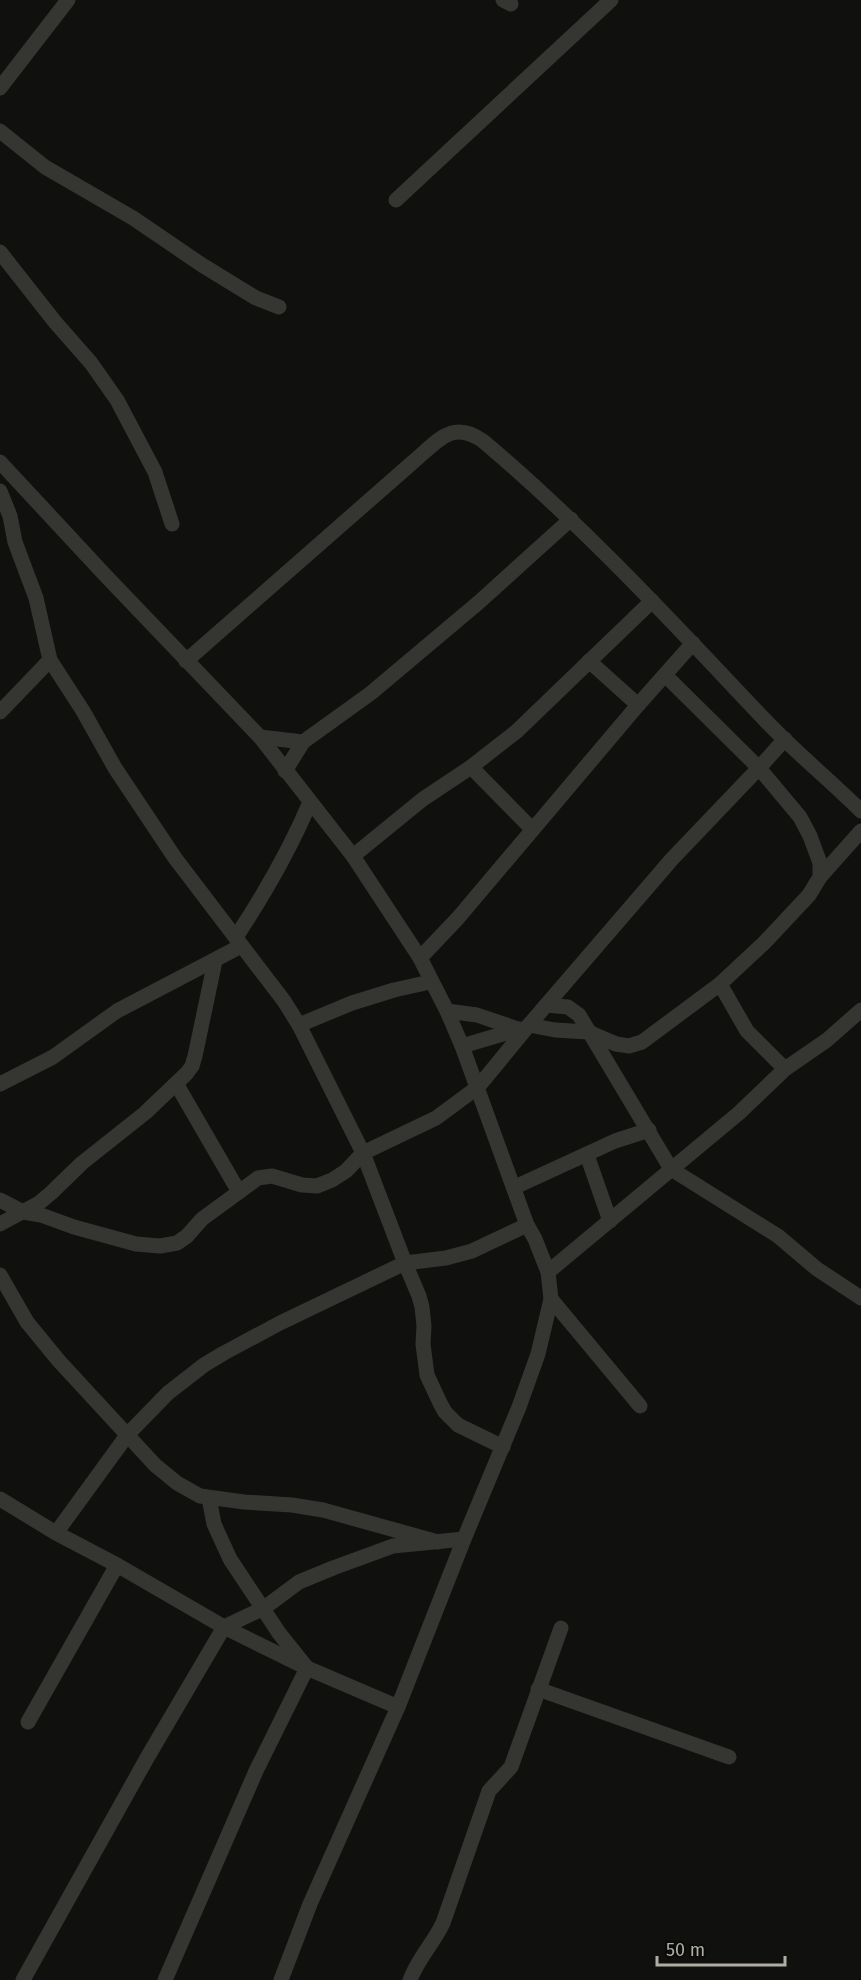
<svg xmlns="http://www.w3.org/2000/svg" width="861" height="1980" viewBox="0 0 861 1980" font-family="'Fira Sans',sans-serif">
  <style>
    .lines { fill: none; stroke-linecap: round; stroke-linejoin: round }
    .minor { stroke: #353531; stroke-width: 15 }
  </style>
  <rect width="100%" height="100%" fill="#10110f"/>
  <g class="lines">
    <g class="minor">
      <path d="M503,0l8,4"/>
      <path d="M0,88l68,-88"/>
      <path d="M0,131l45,36 88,51 69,47 54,33 23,9"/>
      <path d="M396,200l215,-200"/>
      <path d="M0,252l55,70 36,41 26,37 38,72 17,52"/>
      <path d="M0,462l105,113 155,162 93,119 67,102 27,53 15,35 65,179 8,14 13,33 3,27 -13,55 -19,53 -55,132 -66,168 -88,197 -29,76"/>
      <path d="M0,491l10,25 5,26 21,56 14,62 33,51 32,57 60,90 109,143 15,24 64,128 42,110 14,33 3,11 2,19 -1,18 4,31 13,28 5,9 13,13 45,22"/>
      <path d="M186,661l227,-199c25,-21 39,-43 70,-21 102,86 191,183 282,279 30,32 65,60 96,91"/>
      <path d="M589,661l49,44"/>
      <path d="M665,675l94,93 41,49 10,19 10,27v14l-11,18 -45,48 -44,41"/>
      <path d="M0,712l50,-52"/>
      <path d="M260,737l43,5"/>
      <path d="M471,767l61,62"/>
      <path d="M285,771l18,-29 68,-49 107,-90 93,-84"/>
      <path d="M353,856l70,-57 48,-32 46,-36 135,-130"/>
      <path d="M820,877l41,-46"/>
      <path d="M236,937c29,-44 53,-85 74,-135"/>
      <path d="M420,958l38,-40 180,-213 55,-62"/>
      <path d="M546,1005l22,2 11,8 92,154 107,67 39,33 44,29"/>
      <path d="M447,1011l30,4 41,14"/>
      <path d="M299,1025l53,-22 42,-13 36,-8"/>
      <path d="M529,1025l26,5 33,2 28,12 13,2 13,-4 78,-58 27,47 38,38"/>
      <path d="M462,1046l58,-17"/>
      <path d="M0,1084l53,-27 64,-46 124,-65"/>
      <path d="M177,1085l62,107"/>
      <path d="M587,1155l23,66"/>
      <path d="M515,1187l100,-46 34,-11"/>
      <path d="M0,1200l23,12 18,3 33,12 62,17 24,2 17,-3 10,-7 15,-17 56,-41 14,-2 30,9 15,1 15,-6 14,-9 17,-18 73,-35 42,-31 51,-62 143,-166 87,-91 26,-29"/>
      <path d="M0,1224l39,-21 12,-10 31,-30 63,-50 42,-40 5,-7 3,-10 20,-95"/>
      <path d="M548,1272l191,-159 46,-44 42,-29 34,-30"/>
      <path d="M0,1275l27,47 32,39 96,104 22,18 23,13 44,6 48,3 31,5 115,32"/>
      <path d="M551,1299l89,107"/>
      <path d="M0,1499l56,34 61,32 107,62 40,-19 35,-26 34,-14 60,-22 71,-7"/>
      <path d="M56,1533l72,-99 40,-41 36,-28 20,-12 56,-30 125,-60 41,-5 26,-7 55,-26"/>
      <path d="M538,1689l191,68"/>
      <path d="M28,1722l89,-157"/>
      <path d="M23,1980l124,-222 77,-131 83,41 91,39"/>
      <path d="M165,1980l91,-209 51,-103 -28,-35 -49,-74 -16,-35 -5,-26"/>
      <path d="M410,1980c8,-22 23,-36 33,-57l46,-132 22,-24 50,-139"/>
    </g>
  </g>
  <path d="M657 1956v9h128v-9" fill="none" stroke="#b0aea2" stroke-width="3"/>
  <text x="666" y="1956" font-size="18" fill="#b0aea2" stroke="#0b0b0b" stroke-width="4.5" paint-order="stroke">50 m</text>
</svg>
